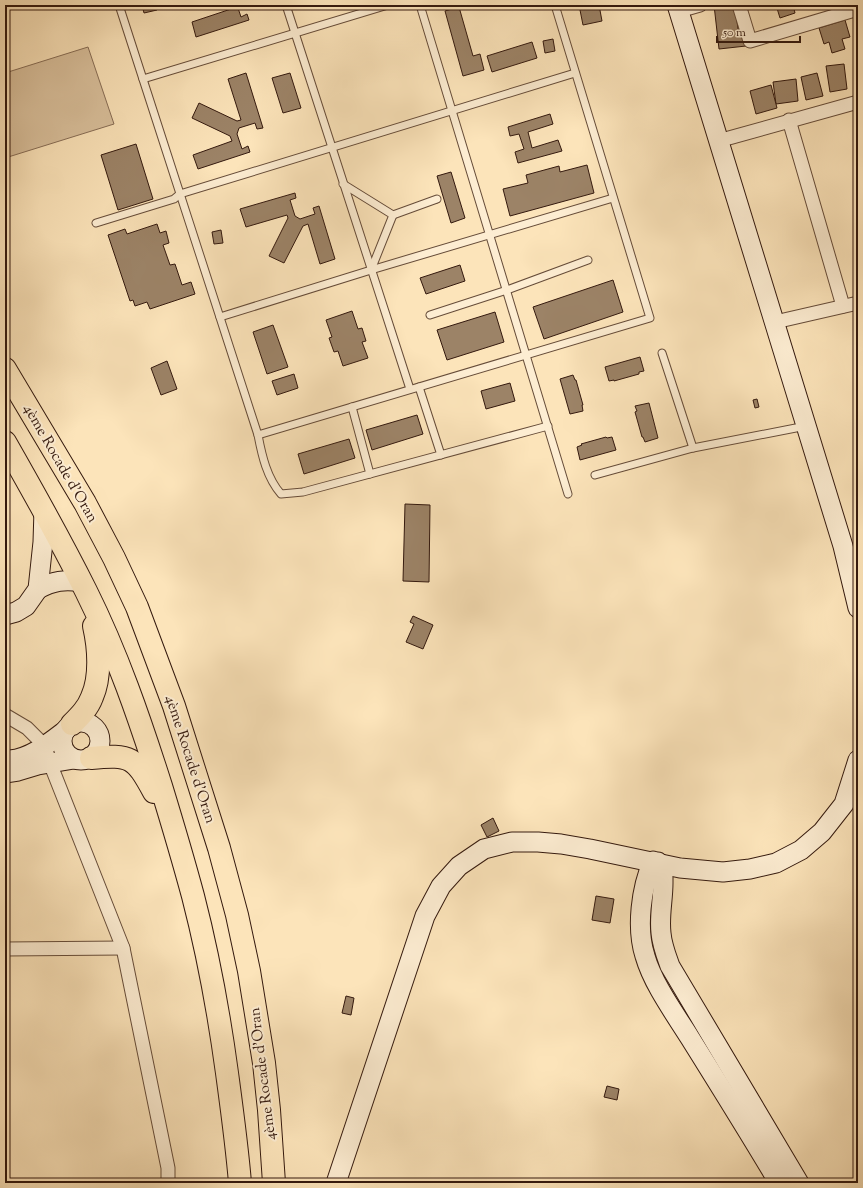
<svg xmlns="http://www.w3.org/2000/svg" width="863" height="1188" viewBox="0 0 863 1188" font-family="'Sorts Mill Goudy',serif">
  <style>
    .green { fill: #dac19d; stroke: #876d56 }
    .building { fill: #9c8367; stroke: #34190e }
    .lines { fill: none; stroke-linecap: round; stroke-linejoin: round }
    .lane-casing { stroke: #664c39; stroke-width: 9 }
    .street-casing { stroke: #664c39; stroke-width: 15 }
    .secondary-casing { stroke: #34190e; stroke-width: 21 }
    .highway-casing { stroke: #34190e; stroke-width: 24 }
    .lane { stroke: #fdedd2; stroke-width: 7 }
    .street { stroke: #fdedd2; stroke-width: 13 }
    .secondary { stroke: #fdedd2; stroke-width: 19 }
    .highway { stroke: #fce4ba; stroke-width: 22 }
    .labels { text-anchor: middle; stroke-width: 4; stroke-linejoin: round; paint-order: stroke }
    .street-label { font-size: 15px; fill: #34190e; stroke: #fdedd2 }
  </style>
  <rect width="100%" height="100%" fill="#fce4ba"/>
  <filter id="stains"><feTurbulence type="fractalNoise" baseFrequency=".005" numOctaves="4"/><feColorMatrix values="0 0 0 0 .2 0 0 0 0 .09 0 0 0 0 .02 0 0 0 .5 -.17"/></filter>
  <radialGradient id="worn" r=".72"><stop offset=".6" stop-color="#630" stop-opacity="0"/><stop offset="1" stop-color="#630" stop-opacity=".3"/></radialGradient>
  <path class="green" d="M88,47l26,77 -109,34v-85z"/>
  <g class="building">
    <path d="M142,5h13l2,5 -13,3z"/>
    <path d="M229,5h8l4,12 6,-3 2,6 -53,17 -4,-15 39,-13z"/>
    <path d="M579,5h20l3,16 -19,4z"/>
    <path d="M714,5h21l3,24 15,-1 2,17 -36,4z"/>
    <path d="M776,5h17l2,8 -15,5z"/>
    <path d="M835,5h9v1l-9,2z"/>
    <path d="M459,7l14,49 7,-2 4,16 -21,6 -18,-65z"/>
    <path d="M845,20l5,17 -8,2 3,10 -13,4 -3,-11 -5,2 -5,-16z"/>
    <path d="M553,39l2,12 -10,2 -2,-12z"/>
    <path d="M532,42l5,16 -45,14 -5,-16z"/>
    <path d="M844,64l3,25 -17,3 -4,-26z"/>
    <path d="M246,73l17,55 -6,1 -2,-6 -16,5 -2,6 5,15 6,-3 2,6 -52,17 -5,-14 39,-14 -2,-5 -38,-18 7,-15 38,18 4,-1 -13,-41z"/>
    <path d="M290,73l11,35 -18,5 -11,-35z"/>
    <path d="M817,73l6,23 -17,4 -5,-23z"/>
    <path d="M796,79l2,22 -22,3 -3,-22z"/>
    <path d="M771,85l6,23 -21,6 -6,-23z"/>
    <path d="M550,114l3,10 -25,8 4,16 26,-8 4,11 -44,12 -3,-11 9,-3 -5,-15 -9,2 -2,-9z"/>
    <path d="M136,144l17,55 -35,11 -17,-55z"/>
    <path d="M587,165l7,28 -84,23 -7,-27 25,-6 -2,-8 33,-9 1,6z"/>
    <path d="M451,172l14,46 -14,5 -14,-47z"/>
    <path d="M295,193l1,5 -6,2 5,16 5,3 15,-5 -2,-6 6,-2 16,53 -15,5 -12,-40 -5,2 -19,37 -15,-7 19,-38 -1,-3 -41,12 -6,-18z"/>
    <path d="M157,224l3,9 6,-2 3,12 -6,2 7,20 5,-1 7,21 9,-3 4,12 -45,15 -3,-7 -12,4 -2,-6 -3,1 -22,-66 17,-6 2,5z"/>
    <path d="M221,230l2,13 -9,1 -2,-12z"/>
    <path d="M460,265l5,16 -39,13 -6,-16z"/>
    <path d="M613,280l10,32 -79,27 -11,-32z"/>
    <path d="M352,311l6,18 4,-1 4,13 -4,1 6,16 -25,8 -5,-15 -4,1 -5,-14 3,-1 -6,-17z"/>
    <path d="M495,312l9,30 -57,18 -10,-30z"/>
    <path d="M273,325l15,42 -21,7 -14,-42z"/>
    <path d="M640,357l4,14 -5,1v2l-25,7v-1l-5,1 -4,-14z"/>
    <path d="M167,361l10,28 -16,6 -10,-27z"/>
    <path d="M294,374l4,14 -21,7 -5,-14z"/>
    <path d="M573,375l2,5h1l7,25h-1l1,6 -13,3 -10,-35z"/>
    <path d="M510,383l5,18 -29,8 -5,-18z"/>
    <path d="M757,399l2,8 -4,1 -2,-8z"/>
    <path d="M649,403l9,35 -13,4 -2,-5h-1l-7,-25 2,-1 -2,-5z"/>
    <path d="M417,415l6,19 -51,16 -6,-20z"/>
    <path d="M606,437l1,1 5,-1 4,13 -36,10 -3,-13 5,-2 -1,-1z"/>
    <path d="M349,439l6,19 -51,16 -6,-20z"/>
    <path d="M405,504l25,1 -1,77 -26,-1z"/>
    <path d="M413,616l20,9 -10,24 -17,-7 8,-18 -4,-2z"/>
    <path d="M493,818l6,13 -12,6 -6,-12z"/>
    <path d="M596,896l18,3 -4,24 -18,-3z"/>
    <path d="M346,996l8,2 -3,17 -9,-2z"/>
    <path d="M607,1086l12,3 -2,11 -13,-3z"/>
  </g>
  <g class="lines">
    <defs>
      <g id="lane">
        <path d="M119,5l139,430 392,-117 -95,-313"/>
        <path d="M286,5l124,384"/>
        <path d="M420,5l148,489"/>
        <path d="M143,79l245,-74"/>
        <path d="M343,184l50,31 -22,55"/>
        <path d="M393,215l44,-16"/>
        <path d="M96,223l78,-24 6,-5 395,-121"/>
        <path d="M430,315l77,-25 81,-30"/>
        <path d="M220,317l151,-47 242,-72"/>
        <path d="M662,353l31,95"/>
        <path d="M419,387l22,68"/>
        <path d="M352,407l18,67"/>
        <path d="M258,435c4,21 9,43 23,59l22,-2 245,-66"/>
        <path d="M595,475l98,-27 113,-22"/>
      </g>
      <g id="street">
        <path d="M739,5l11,36 108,-32"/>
        <path d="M679,11l21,-6"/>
        <path d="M789,120l54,186"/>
        <path d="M718,141l140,-39"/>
        <path d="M775,322l83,-19"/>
        <path d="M5,715l22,13 18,18 5,17 73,185 45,220v15"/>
        <path d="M5,949l118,-1"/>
      </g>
      <g id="secondary">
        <path d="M677,5l166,541 15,62"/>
        <path d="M38,589c15,-8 27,-10 43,-7"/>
        <path d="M5,615l11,-3 10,-6 12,-17 5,-47 1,-32"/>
        <circle cx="81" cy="741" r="19"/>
        <path d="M10,760c21,-2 39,-17 56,-30"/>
        <path d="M5,773l13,-2 20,-6 36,-6"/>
        <path d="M653,861c-12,27 -17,67 -8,95 8,28 30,58 45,82 30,48 60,96 89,145"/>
        <path d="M658,862l5,15v6c0,17 -4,33 -2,50 1,12 5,22 9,33l129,217"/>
        <path d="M336,1183l89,-267 16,-30 18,-20 25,-17 28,-7h26l23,2 29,5 90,19 43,4 27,-3 26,-6 25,-13 21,-18 22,-28 14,-44"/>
      </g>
      <g id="highway">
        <path d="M5,369l80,134 29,55 23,49 37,99 45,142 18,67 12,56 15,92 5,47 5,73"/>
        <path d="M5,442c28,49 56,99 81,149 31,62 54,129 75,195 11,36 22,73 32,110 15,58 26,118 34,177 5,37 10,73 13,110"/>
        <path d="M72,724c8,-8 16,-16 20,-27 9,-20 7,-49 2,-71"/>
        <path d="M91,758c40,-4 44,-1 63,34"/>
      </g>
    </defs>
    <use href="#lane" class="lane-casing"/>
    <use href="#street" class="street-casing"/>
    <use href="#secondary" class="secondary-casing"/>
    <use href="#highway" class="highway-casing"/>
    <use href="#lane" class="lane"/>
    <use href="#street" class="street"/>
    <use href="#secondary" class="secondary"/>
    <use href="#highway" class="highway"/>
  </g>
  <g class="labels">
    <g class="street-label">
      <text transform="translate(61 463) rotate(60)" y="5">4ème Rocade d'Oran</text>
      <text transform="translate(191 759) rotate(72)" y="5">4ème Rocade d'Oran</text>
      <text transform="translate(262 1074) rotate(-97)" y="5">4ème Rocade d'Oran</text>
    </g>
  </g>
  <rect width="863" height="1188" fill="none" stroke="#fce4ba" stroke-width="20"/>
  <rect x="6" y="6" width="851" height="1176" fill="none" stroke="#34190e" stroke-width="2"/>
  <rect x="10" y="10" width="843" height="1168" fill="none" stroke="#34190e"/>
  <path d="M717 36v6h83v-6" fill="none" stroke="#34190e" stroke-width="2"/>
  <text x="723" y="36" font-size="12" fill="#34190e" stroke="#fdedd2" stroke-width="3" paint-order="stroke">50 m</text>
  <rect width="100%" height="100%" filter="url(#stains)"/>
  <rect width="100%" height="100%" fill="url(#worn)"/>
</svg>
